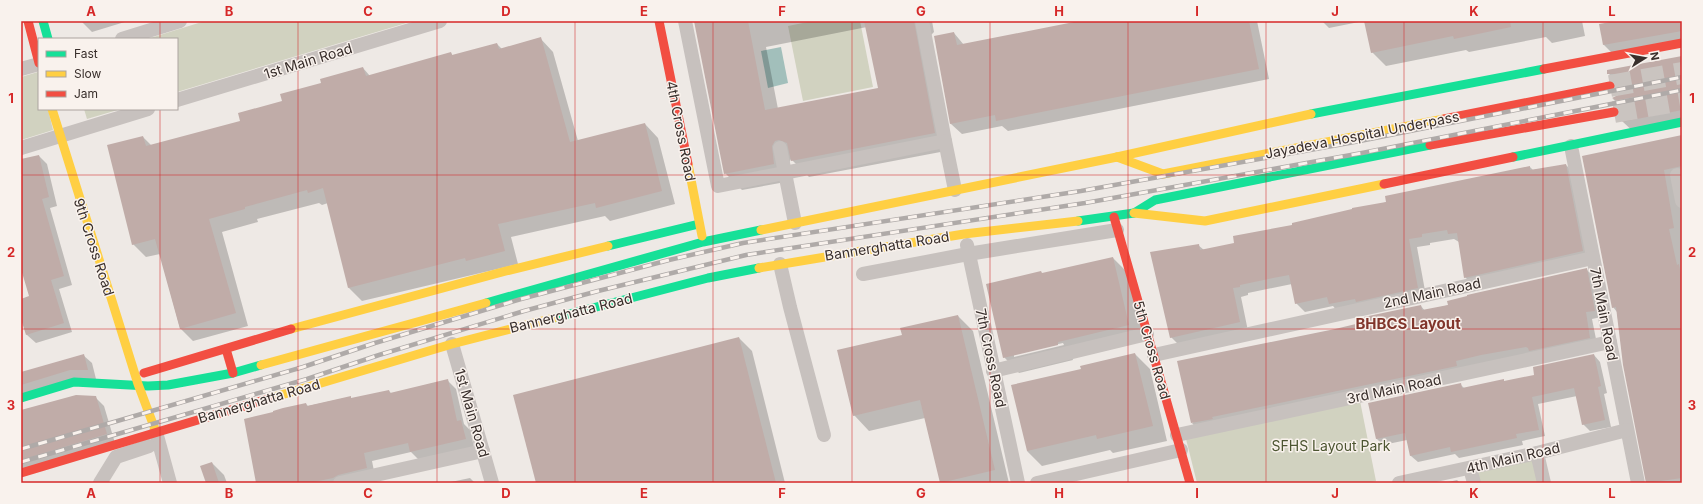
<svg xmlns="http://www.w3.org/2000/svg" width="1703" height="504" viewBox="0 0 1703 504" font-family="Inter,sans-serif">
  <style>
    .green { fill: #d1d2c0 }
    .water { fill: #a2bfbb }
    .shadow { fill: #0003; fill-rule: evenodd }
    .building { fill: #c0aca8 }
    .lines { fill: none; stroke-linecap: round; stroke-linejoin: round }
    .primary-tunnel { stroke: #cac4c0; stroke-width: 22; stroke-dasharray: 22 11; stroke-linecap: butt }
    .street { stroke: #c7c1be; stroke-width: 14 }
    .fast { stroke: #16e098; stroke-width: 9 }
    .slow { stroke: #ffcf43; stroke-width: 9 }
    .jam { stroke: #f24e42; stroke-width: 9 }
    .rail-casing { stroke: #afaaa8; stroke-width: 4.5 }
    .rail { stroke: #f9f2ed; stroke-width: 3; stroke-dasharray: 9; stroke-linecap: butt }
    .grid { fill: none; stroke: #d62828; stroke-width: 1; stroke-opacity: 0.55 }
    .labels { text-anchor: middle; stroke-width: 3; stroke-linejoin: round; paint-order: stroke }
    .street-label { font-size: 14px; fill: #382e2b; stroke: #f9f2ed }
    .park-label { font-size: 14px; fill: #4c5531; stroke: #f9f2ed }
    .neighbourhood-label { font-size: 15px; font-weight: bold; fill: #81352b; stroke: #f9f2ed }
    .neatline { fill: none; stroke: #d62828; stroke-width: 1.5 }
    .grid-label { font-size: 13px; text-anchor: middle; font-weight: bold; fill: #d62828 }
  </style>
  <rect width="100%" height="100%" fill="#eee9e5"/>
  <g class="green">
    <path d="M205,21h208l-236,71v-53h-30z"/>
    <path d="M813,21h47l13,66 -70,14 -15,-75z"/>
    <path d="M38,72l1,37h9l5,21 -32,10v-63z"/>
    <path d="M84,109h37l-34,10z"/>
    <path d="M1360,401l16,80 -11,2h-168l-11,-44z"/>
    <path d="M1536,455l7,28h-63l-3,-15z"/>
  </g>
  <path class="water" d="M781,47l7,36 -20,5 -7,-37z"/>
  <g class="shadow">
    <path d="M81,21h47l-36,11z"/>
    <path d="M695,21h237l2,11 -3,3 20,115 -142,27 -18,-18 -2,4 2,18 -49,9 -17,-17zM867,27l12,62 -101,20 -12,-62z"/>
    <path d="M1084,21h173l12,58 -261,52 -6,-5 -40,8 -11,-10 3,-91 10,12z"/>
    <path d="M1322,21h42l-35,7z"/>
    <path d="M1365,21h217l3,15 -33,7 -6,-6 -77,15 -3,-2 -80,16 -14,-14z"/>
    <path d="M1622,21h60v26l-64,12 -14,-14 -4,-20z"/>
    <path d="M540,38l13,14 25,89 67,-17 13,14 17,66 -65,17 -5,-5 -94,21 7,27 -156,37 -13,-13 -21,-85 -6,2 -3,-2 -62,16 1,3 -36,10 26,94 -55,15 -13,-13 -20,-74 -14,3 -13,-13 10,-107 9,9 90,-24 80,-38 41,-16 7,8 81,-23 2,3 44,-12 5,5z"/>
    <path d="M1682,57v69l-45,9 -14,-13 4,-5v-5l-14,-13 6,-3 4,-8 -15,-15z"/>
    <path d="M1682,136v47h-5l5,29v271h-35l-23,-118 -7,-53 -4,-5 -30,-150z"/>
    <path d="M39,156l8,8 10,42 -7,2 22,77 -13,4 13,43 -36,11 -9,-8 -6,-20v-15l9,-3 -9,-32v-105z"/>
    <path d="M1566,165l8,8 17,87 -117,26 -9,-9 -6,-35 -5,-3 -24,4v2l-13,2 9,49 -88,16 -5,-6 -28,6 -9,-9 -4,-19 -44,9v2l-7,2 7,34 -68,15 -9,-9 27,-92 6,5 32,-6 58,-19 236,-58 3,3z"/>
    <path d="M1113,258l15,15 16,67 -72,17 1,3 -54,13 -15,-16 39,-83zM1063,343l1,2 -50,12v-3z"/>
    <path d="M1586,269l7,7 8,41 -9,2 5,25 -399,86 -6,-7 169,-99 60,-18 4,5 24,-6 19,-8z"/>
    <path d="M958,316l15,15 36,152h-68l-16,-65 -56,13 -15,-16 49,-79z"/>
    <path d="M739,338l13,13 33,132h-248z"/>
    <path d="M1135,354l15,15 17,72 -54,12 -3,-3 -68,16 -15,-15 55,-81z"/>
    <path d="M83,355l9,8 4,16 -75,19v-25z"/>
    <path d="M1594,355l6,7 7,31 -3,1 7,33 -21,4 -7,-7 -6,-28 -39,8 7,32 -23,5 1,4 -64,13 -4,-4 -37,8 -7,-6 -4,-16 -24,5 -7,-7 84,-54 5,5 40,-7 30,-6z"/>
    <path d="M448,381l8,8 8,35 6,6 4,17 -55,13 -8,-8 -39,9 3,15 -29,7h-89l49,-79 2,2 42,-9 2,2 37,-8 3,3z"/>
    <path d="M95,397l9,9 11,37 -94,30v-62z"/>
    <path d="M212,463l12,12 3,8h-20z"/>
    <path d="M470,478l5,5h-29z"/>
    <path d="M1457,480l3,3h-16z"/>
  </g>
  <g class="building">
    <path d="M694,21h54l17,89 113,-22 -14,-67h50l21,112 -144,28 -4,-18 -8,-3 -4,1 -3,5 2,18 -50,10z"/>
    <path d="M1079,21h170l10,48 -263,52 -1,-6 -45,9 -16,-88 20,-4 3,13z"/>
    <path d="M1364,21h146l1,6 -57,12 -1,-3 -82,17z"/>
    <path d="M1616,21h66v10l-79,14 -4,-21z"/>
    <path d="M541,37l29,105 75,-19 17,68 -66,17 -1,-5 -97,21 7,27 -39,10 -1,-3 -117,30 -25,-100 -15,5 -1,-3 -62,17v2l-36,10 27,94 -56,16 -25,-90 -23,6 -25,-100 36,-9 3,10 94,-25 -2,-8 44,-12 -2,-7 41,-11 -1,-4 43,-12 3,9 85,-24 1,3 45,-12 2,6z"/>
    <path d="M1682,56v54l-60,12 4,-5v-8l-3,-5 -11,-6 6,-3 4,-5v-7l-2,-5 -6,-4h-7v-4z"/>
    <path d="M1682,135v31l-18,4 10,58 -5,1 8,36 2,-1 3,16v198l-36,5 -23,-118 -7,-58 -4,1 -30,-152z"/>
    <path d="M39,155l10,42 -7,2 22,77 -13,4 13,43 -38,12 -5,-16v-20l8,-3 -8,-27v-110z"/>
    <path d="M1566,164l17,87 -119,27 -7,-45 -9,1 -1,-4 -25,4v3l-13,2 9,49 -62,14 -1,-3 -26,5 -2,-7 -32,7 -6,-29 -16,3 -33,7v2l-7,1 7,34 -70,16 -20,-86 49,-8 1,6 34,-7 -1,-7 59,-11v-2l60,-14v-1l34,-6 -1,-6 145,-30v4z"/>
    <path d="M1113,257l16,68 -71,17v3l-55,13 -17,-74 55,-13 1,2z"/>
    <path d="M1587,268l8,43 -9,1 4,26 -61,13 -1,-3 -2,-1 -45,8 -25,6 1,5 -245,51 1,2 -22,4 -14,-62 158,-32 25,-6 -1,-5 62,-13 1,5 26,-5 -1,-4 20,-5v-1z"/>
    <path d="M958,315l37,155 -55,13 -20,-83 -67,16 -16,-66 65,-15 -2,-7z"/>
    <path d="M739,337l37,146h-240l-23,-88z"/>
    <path d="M1135,353l18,73 -56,13 -1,-4 -69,16 -16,-66 70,-16 -1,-3z"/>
    <path d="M84,354l4,16h-18l-49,15v-13z"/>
    <path d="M1594,354l7,32 -3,1 7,33 -23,5 -8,-37 -42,9 7,33 -23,4 1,4 -66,14 -1,-5 -40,9 -5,-23 -29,6 -8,-36 93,-20 1,5 42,-9v2l30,-6 -1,-8z"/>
    <path d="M448,379l9,42 4,-1 5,19 -56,13 -2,-9 -44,10 3,15 -29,7 -5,3 -24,5h-53l-12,-64 29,-7v-1l10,-3 23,-5 1,3 44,-10v2l38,-8 1,3z"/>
    <path d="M76,395l20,1 11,38 -86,26v-50z"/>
    <path d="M212,462l7,21h-13l-6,-17z"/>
  </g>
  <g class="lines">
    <g class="primary-tunnel">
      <path d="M1610,86l72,-13"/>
      <path d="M1614,112l68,-12"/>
    </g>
    <g class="street">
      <path d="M685,21l33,165 227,-45 -23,-120"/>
      <path d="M122,39l58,-18"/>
      <path d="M21,69l18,-5"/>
      <path d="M177,100l263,-79"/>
      <path d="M945,141l10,49"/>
      <path d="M1571,146l67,337"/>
      <path d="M21,148l127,-39"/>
      <path d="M780,148l15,75"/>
      <path d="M1677,175l5,26"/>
      <path d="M967,245l51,238"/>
      <path d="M780,264l10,43 34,128"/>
      <path d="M863,274l105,-20 149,-24"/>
      <path d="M452,344l40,139"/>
      <path d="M1154,355l439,-97"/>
      <path d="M993,371l154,-37"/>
      <path d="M156,432l14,51"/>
      <path d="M1177,435l433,-93"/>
      <path d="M1537,453l7,30"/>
      <path d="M1470,468l4,15"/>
      <path d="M100,483l16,-26 33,-11"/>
      <path d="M340,483l143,-32"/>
      <path d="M1037,483l144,-33"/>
      <path d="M1399,483l138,-30 90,-23"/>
    </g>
    <g class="fast">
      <path d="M43,21l5,18"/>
      <path d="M1311,114l233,-45"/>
      <path d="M1513,157l169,-35"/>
      <path d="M1134,213l21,-13 275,-55"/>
      <path d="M1078,221l56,-8"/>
      <path d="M608,246l91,-22"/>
      <path d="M486,303l217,-61 58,-12"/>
      <path d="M554,318l154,-40 51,-10"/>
      <path d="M21,398l53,-16 74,4 20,-1 65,-12 28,-8"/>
    </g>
    <g class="slow">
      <path d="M52,109l86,275 18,48"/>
      <path d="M1117,157l194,-43"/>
      <path d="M1117,157l46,17 281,-55"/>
      <path d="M688,164l14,72"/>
      <path d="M1134,213l71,8 179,-37"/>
      <path d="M761,230l356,-73"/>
      <path d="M759,268l205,-34 114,-13"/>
      <path d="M291,329l215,-58 102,-25"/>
      <path d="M261,365l225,-62"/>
      <path d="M271,398l181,-54 102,-26"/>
    </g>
    <g class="jam">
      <path d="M28,21l11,42"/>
      <path d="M659,21l29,143"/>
      <path d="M1544,69l138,-26"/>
      <path d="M1444,119l166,-33"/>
      <path d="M1430,145l184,-33"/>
      <path d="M1384,184l129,-27"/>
      <path d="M1114,217l76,266"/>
      <path d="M226,349l7,24"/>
      <path d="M144,373l147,-44"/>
      <path d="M21,473l250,-75"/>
    </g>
    <defs>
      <g id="rail">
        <path d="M21,449l282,-82 72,-24 146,-44 148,-39 74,-17 338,-52 279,-50 322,-64"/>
        <path d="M21,462l286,-83 72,-24 145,-44 74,-20 148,-36 339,-52 277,-50 320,-63"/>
      </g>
    </defs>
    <use href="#rail" class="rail-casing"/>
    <use href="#rail" class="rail"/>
  </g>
  <path class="grid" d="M160,21v18M298,21v462M437,21v462M575,21v462M713,21v462M852,21v462M990,21v462M1128,21v462M1266,21v462M1404,21v462M1543,21v462M160,109v374M21,175h1661M21,329h1661"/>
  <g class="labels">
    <g class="street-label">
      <text transform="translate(308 61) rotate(-17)" y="5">1st Main Road</text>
      <text transform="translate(681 131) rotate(79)" y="5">4th Cross Road</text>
      <text transform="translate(1362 135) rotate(-11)" y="5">Jayadeva Hospital Underpass</text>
      <text transform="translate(887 246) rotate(-9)" y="5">Bannerghatta Road</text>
      <text transform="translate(94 247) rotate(72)" y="5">9th Cross Road</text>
      <text transform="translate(1432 293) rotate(-12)" y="5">2nd Main Road</text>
      <text transform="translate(571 313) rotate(-14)" y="5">Bannerghatta Road</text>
      <text transform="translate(1604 314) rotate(79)" y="5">7th Main Road</text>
      <text transform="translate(1152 350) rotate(74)" y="5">5th Cross Road</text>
      <text transform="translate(991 358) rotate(78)" y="5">7th Cross Road</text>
      <text transform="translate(1394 389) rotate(-12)" y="5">3rd Main Road</text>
      <text transform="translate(259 401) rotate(-16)" y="5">Bannerghatta Road</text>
      <text transform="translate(472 413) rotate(74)" y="5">1st Main Road</text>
      <text transform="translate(1513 458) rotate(-13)" y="5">4th Main Road</text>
    </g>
    <g class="park-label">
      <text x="1331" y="451">SFHS Layout Park</text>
    </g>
    <g class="neighbourhood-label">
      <text x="1408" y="329">BHBCS Layout</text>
    </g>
  </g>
  <rect width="1703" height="504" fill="none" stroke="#f9f2ed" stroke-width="44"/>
  <rect x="38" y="38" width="140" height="72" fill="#f9f2ed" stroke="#aca49f"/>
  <rect x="46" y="51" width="20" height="6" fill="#16e098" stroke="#aca49f"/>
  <text x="74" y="58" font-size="12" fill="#382e2b">Fast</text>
  <rect x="46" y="71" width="20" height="6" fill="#ffcf43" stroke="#aca49f"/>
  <text x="74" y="78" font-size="12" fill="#382e2b">Slow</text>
  <rect x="46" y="91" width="20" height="6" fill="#f24e42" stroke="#aca49f"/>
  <text x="74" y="98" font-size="12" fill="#382e2b">Jam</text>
  <g transform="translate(1645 58) rotate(79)" stroke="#f9f2ed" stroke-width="3" paint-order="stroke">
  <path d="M0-3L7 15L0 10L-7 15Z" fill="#382e2b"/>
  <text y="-6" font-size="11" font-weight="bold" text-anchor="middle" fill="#382e2b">N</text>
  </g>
  <rect x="22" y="22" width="1659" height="460" class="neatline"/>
  <g class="grid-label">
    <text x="91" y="16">A</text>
    <text x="229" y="16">B</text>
    <text x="368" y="16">C</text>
    <text x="506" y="16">D</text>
    <text x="644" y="16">E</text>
    <text x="782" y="16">F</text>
    <text x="921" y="16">G</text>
    <text x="1059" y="16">H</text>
    <text x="1197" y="16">I</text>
    <text x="1335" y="16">J</text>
    <text x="1474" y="16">K</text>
    <text x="1612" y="16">L</text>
    <text x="11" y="103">1</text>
    <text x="1692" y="103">1</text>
    <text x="11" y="257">2</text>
    <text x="1692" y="257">2</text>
    <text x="11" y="410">3</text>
    <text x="1692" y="410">3</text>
    <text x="91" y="498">A</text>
    <text x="229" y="498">B</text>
    <text x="368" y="498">C</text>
    <text x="506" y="498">D</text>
    <text x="644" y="498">E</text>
    <text x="782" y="498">F</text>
    <text x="921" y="498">G</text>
    <text x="1059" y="498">H</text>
    <text x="1197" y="498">I</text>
    <text x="1335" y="498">J</text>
    <text x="1474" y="498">K</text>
    <text x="1612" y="498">L</text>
  </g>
</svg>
